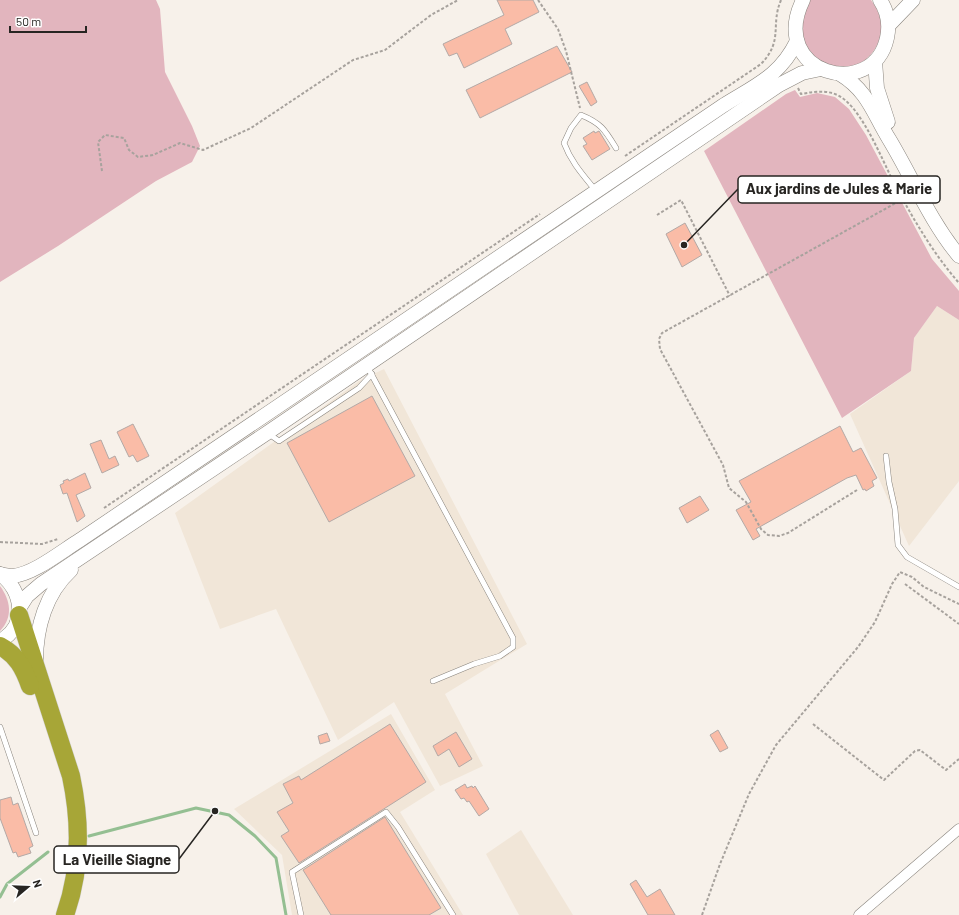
<svg xmlns="http://www.w3.org/2000/svg" width="959" height="915" viewBox="0 0 959 915" font-family="Barlow,sans-serif">
  <style>
    .built { fill: #f1e6d8 }
    .green { fill: #e2b5be }
    .lines { fill: none; stroke-linecap: round; stroke-linejoin: round }
    .stream { stroke: #94bf92; stroke-width: 3 }
    .building { fill: #fabca7; stroke: #b3a9a6 }
    .lane-casing { stroke: #89847d; stroke-width: 6 }
    .street-casing { stroke: #89847d; stroke-width: 11 }
    .secondary-casing { stroke: #89847d; stroke-width: 15 }
    .highway-casing { stroke: #cfcfce; stroke-width: 19 }
    .path { stroke: #a7a29d; stroke-width: 2; stroke-dasharray: 3 2; stroke-linecap: butt }
    .lane { stroke: #fff; stroke-width: 5 }
    .street { stroke: #fff; stroke-width: 10 }
    .secondary { stroke: #fff; stroke-width: 14 }
    .highway { stroke: #a7a637; stroke-width: 18 }
    .leader { fill: none; stroke: #272522; stroke-width: 1.5 }
    .callout-dot { fill: #272522; stroke: #fff; stroke-width: 1.5 }
    .callout { fill: #fff; stroke: #272522; stroke-width: 1.5 }
    .callout-label { font-size: 15px; text-anchor: middle; font-weight: bold; fill: #272522 }
  </style>
  <rect width="100%" height="100%" fill="#f7f1ea"/>
  <g class="built">
    <path d="M937,306l22,14v161l-50,65 -59,-132 61,-43 3,-33z"/>
    <path d="M384,369l143,275 -82,50 38,72 -43,20 -46,-84 -56,38 -62,-131 -56,20 -45,-116 184,-132z"/>
    <path d="M391,714l44,76 -35,22 63,103h-171l-10,-60 -48,-46z"/>
    <path d="M521,830l52,85h-54l-33,-61z"/>
  </g>
  <g class="green">
    <path d="M0,0h156l4,9 5,63 27,54 8,20 -8,16 -36,19 -98,65 -58,36z"/>
    <path d="M810,0h61c10,13 14,28 7,43 -24,52 -102,14 -68,-43z"/>
    <path d="M795,90l5,7 17,-4 18,4 14,12 17,26 66,124 27,32v29l-22,-14 -23,32 -3,33 -69,47 -138,-267 82,-57z"/>
    <path d="M0,586c11,15 13,31 0,45z"/>
  </g>
  <g class="lines">
    <g class="stream">
      <path d="M89,836l107,-28 33,7 26,21 21,22 10,57"/>
      <path d="M0,897l7,-13 41,-32"/>
    </g>
  </g>
  <g class="building">
    <path d="M497,0h36l6,12 -34,17 7,15 -48,24 -7,-15 -8,3 -6,-12 61,-29z"/>
    <path d="M557,46l15,26 -92,46 -14,-28z"/>
    <path d="M587,82l10,20 -6,4 -12,-20z"/>
    <path d="M594,131l1,2 4,-2 11,18 -18,11 -9,-14 4,-2 -4,-6z"/>
    <path d="M685,223l17,32 -20,12 -16,-33z"/>
    <path d="M372,396l43,80 -86,46 -42,-79z"/>
    <path d="M133,424l16,32 -12,6 -4,-7 -4,2 -12,-25z"/>
    <path d="M840,426l13,26 8,-4 16,30 -5,3 2,5 -8,5 -1,-2 -2,1 -7,-15 -9,3 -91,51 4,7 -7,4 -17,-30 15,-8 -12,-21z"/>
    <path d="M101,440l8,19 6,-3 4,9 -17,8 -12,-29z"/>
    <path d="M85,473l6,15 -15,7 9,21 -8,6 -10,-29 -4,1 -3,-9 4,-2 -1,-2 5,-2 1,2z"/>
    <path d="M700,496l9,14 -22,13 -8,-15z"/>
    <path d="M390,724l36,58 -127,81 -18,-27 8,-5 -12,-19 16,-9 -10,-19 16,-8 2,4z"/>
    <path d="M718,730l10,18 -8,4 -10,-17z"/>
    <path d="M456,732l16,27 -13,8 -10,-18 -11,7 -5,-10z"/>
    <path d="M327,733l3,8 -10,3 -2,-8z"/>
    <path d="M465,784l2,4 5,-2 1,2 2,-2 14,23 -10,7 -10,-15 -2,1 -3,-4 -3,1 -6,-9z"/>
    <path d="M11,797l2,8 5,-2 15,43 -4,2 2,5 -13,4 -2,-5 -3,1 -13,-35v-18z"/>
    <path d="M385,817l56,91 -12,7h-98l-28,-45z"/>
    <path d="M636,880l11,17 13,-8 15,26h-27l-18,-31z"/>
  </g>
  <g class="lines">
    <defs>
      <g id="lane">
        <path d="M596,191c-13,-16 -25,-29 -32,-48l7,-15 10,-13c20,8 24,15 35,33"/>
        <path d="M367,366l146,272v9l-13,9 -26,8 -41,17"/>
        <path d="M269,434l10,7 80,-53 13,-14"/>
        <path d="M886,456l3,26 6,27 3,36 9,12 52,30"/>
        <path d="M0,727l36,106"/>
        <path d="M301,915l-9,-43 94,-60 12,15 55,88"/>
      </g>
      <path id="street" d="M859,915l100,-86"/>
      <g id="secondary">
        <path d="M803,0c-36,74 70,102 84,38 3,-14 1,-26 -7,-38"/>
        <path d="M889,25l24,-25"/>
        <path d="M875,61l2,27 11,34"/>
        <path d="M840,74c28,17 33,39 49,65 23,38 41,82 70,117"/>
        <path d="M0,574c4,1 9,2 13,2 21,-2 49,-25 67,-36l644,-435c32,-20 56,-29 73,-64"/>
        <path d="M0,574c23,16 28,52 0,67"/>
        <path d="M20,607l7,-11 14,-12 226,-151 512,-348 23,-12 19,-4"/>
        <path d="M36,661c0,-34 10,-68 35,-91"/>
      </g>
      <g id="highway">
        <path d="M19,615l52,161c10,47 10,94 -6,139"/>
        <path d="M0,646c17,9 24,23 30,40"/>
      </g>
    </defs>
    <use href="#lane" class="lane-casing"/>
    <use href="#street" class="street-casing"/>
    <use href="#secondary" class="secondary-casing"/>
    <use href="#highway" class="highway-casing"/>
    <g class="path">
      <path d="M538,0l20,29 8,22 14,57"/>
      <path d="M798,88l3,6c16,-3 31,-5 44,6 20,17 36,57 48,81 19,36 39,71 66,102"/>
      <path d="M625,156l136,-92c23,-24 9,-38 20,-64"/>
      <path d="M102,171l-4,-29 7,-7 19,3 5,12 9,7 15,-2 27,-12 23,7 48,-22 102,-68 32,-10 46,-35 27,-15"/>
      <path d="M657,215l24,-15 49,96"/>
      <path d="M857,490l-69,43 -9,3 -11,-1 -7,-6 -15,-27 -17,-14 -6,-23 -63,-116 -1,-10 3,-6 241,-134"/>
      <path d="M104,508l436,-294"/>
      <path d="M0,542l42,2 16,-5"/>
      <path d="M905,584l54,40"/>
      <path d="M813,724l71,56 31,-29 5,-1 26,20 13,-11"/>
      <path d="M702,915l18,-51 29,-70 27,-49 82,-98 17,-25 17,-38 8,-12 12,5 12,10 35,17"/>
    </g>
    <use href="#lane" class="lane"/>
    <use href="#street" class="street"/>
    <use href="#secondary" class="secondary"/>
    <use href="#highway" class="highway"/>
  </g>
  <path class="leader" d="M684 245L738 189M215 811L179 859"/>
  <g class="callout-dot">
    <circle cx="684" cy="245" r="4"/>
    <circle cx="215" cy="811" r="4"/>
  </g>
  <g class="callout">
    <rect x="738" y="176" width="202" height="27" rx="4"/>
    <rect x="54" y="846" width="125" height="27" rx="4"/>
  </g>
  <g class="callout-label">
    <text x="839" y="194">Aux jardins de Jules &amp; Marie</text>
    <text x="117" y="865">La Vieille Siagne</text>
  </g>
  <g transform="translate(28 887) rotate(71)" stroke="#ffffff" stroke-width="3" paint-order="stroke">
  <path d="M0-3L7 15L0 10L-7 15Z" fill="#272522"/>
  <text y="-6" font-size="11" font-weight="bold" text-anchor="middle" fill="#272522">N</text>
  </g>
  <path d="M10 26v6h76v-6" fill="none" stroke="#272522" stroke-width="2"/>
  <text x="16" y="26" font-size="12" fill="#272522" stroke="#ffffff" stroke-width="3" paint-order="stroke">50 m</text>
</svg>
